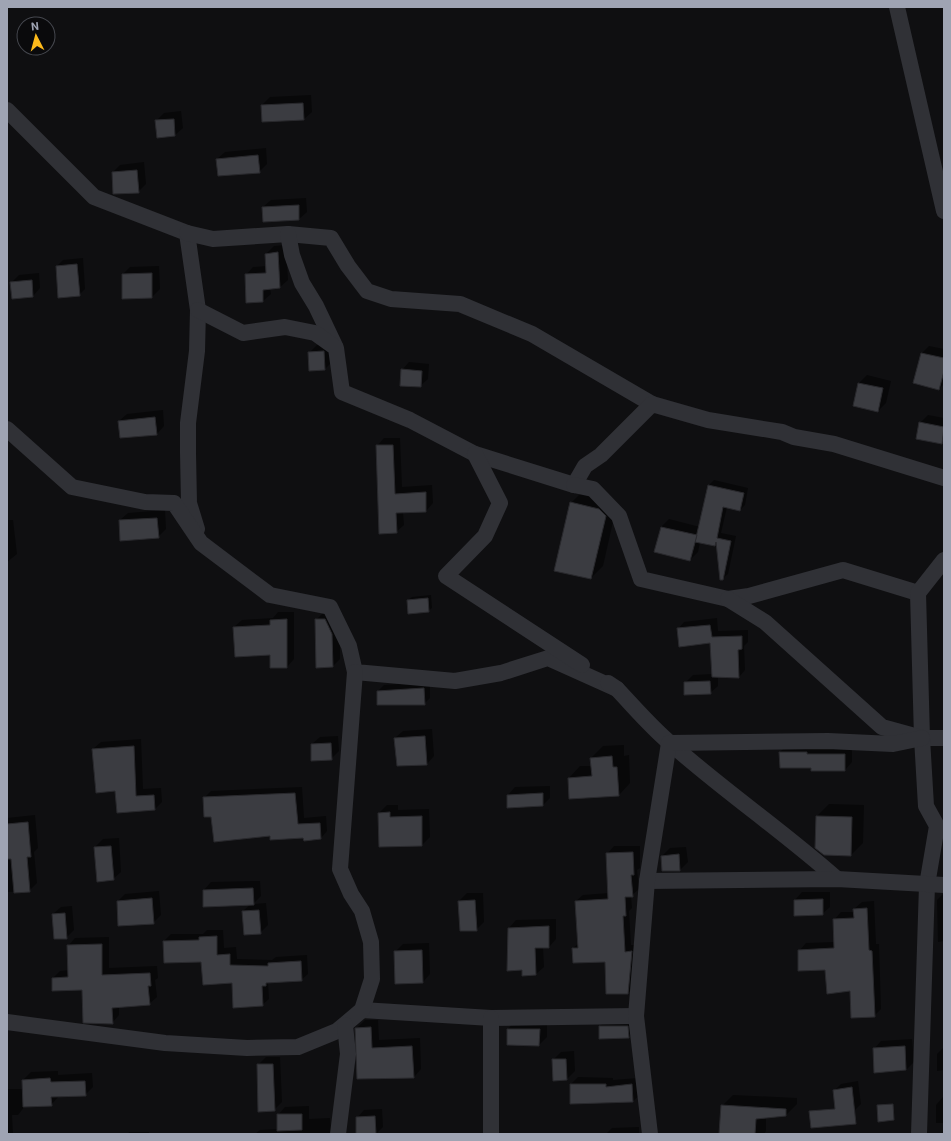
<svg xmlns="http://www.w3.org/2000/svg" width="951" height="1141" viewBox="0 0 951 1141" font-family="Roboto,sans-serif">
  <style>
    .shadow { fill: #0007 }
    .building { fill: #3b3c41; stroke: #29292d }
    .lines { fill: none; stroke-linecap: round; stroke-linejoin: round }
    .minor { stroke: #303136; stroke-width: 16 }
  </style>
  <rect width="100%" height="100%" fill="#0f0f11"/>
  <g class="shadow">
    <path d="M311,95l1,17 -8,7 -42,-14 8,-8z"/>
    <path d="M181,111l2,17 -8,7 -19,-14 8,-8z"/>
    <path d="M266,148l1,16 -8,8 -42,-13 8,-7z"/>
    <path d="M144,162l2,22 -8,8 -25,-20 7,-7z"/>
    <path d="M306,198l1,14 -8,7 -36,-12 8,-7z"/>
    <path d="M286,245l2,35 -8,7 -10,1 1,6 -8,7 -17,-26 7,-8 14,-1 -1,-12 8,-8z"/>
    <path d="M83,258l2,31 -6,6 -22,-29 6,-6z"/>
    <path d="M159,266l1,23 -8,8 -29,1v-24l7,-7z"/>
    <path d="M39,273l1,15 -7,8 -22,-13 8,-8z"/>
    <path d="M332,344v18l-7,7 -16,-16 8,-8z"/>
    <path d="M929,346l15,3v35l-5,5 -17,-36z"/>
    <path d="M409,362l20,2 -1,15 -8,7 -18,-16z"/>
    <path d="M867,375l24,6 -5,22 -8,8 -24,-6 5,-22z"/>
    <path d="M163,410l1,16 -7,8 -38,-13 8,-7z"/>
    <path d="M928,415l16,3v23l-2,2 -22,-20z"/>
    <path d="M384,438h16l2,49 30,-2 1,18 -7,8 -23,1 1,13 -8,7 -19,-86z"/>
    <path d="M714,480l34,8 -3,17 -5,5 -13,-3 -6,26 15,3 -8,38 -6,5 -5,-36 -2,2 -15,-3 -2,10 -8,8 -34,-8 5,-25 8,-8 31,8 9,-42z"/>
    <path d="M583,491l34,13 -14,62 -12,12 -20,-75z"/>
    <path d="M165,510l1,19 -8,8 -38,-17 8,-7z"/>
    <path d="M7,520h6l4,34 -10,8z"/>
    <path d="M431,595l1,13 -4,3 -20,-11 4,-3z"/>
    <path d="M278,612h16v47l-7,8 -53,-40 8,-7 31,-2z"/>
    <path d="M324,612l16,14v33l-7,7 -17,-46z"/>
    <path d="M717,618l1,13 30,-1v12l-4,4 1,24 -6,7 -21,-1v10l-8,7 -25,-10 8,-8 20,-1 -2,-32 -33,-13 6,-7z"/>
    <path d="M430,682v16l-6,6h-46v-13l6,-6z"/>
    <path d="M432,729l2,27 -7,8 -32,-26 8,-7z"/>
    <path d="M338,736l1,15 -8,8 -19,-15 8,-7z"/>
    <path d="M141,739l2,50 18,-1 1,14 -7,7 -39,-19 -23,-41 8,-7z"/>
    <path d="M624,745v11l5,-1 1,28 -11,12 -49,3 -1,-20 11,-12h12l-1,-8 12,-12z"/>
    <path d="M787,745l65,2v15l-7,8 -33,-3 -32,-15z"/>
    <path d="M550,786v12l-7,7 -35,-10 7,-8z"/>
    <path d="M302,787l2,31 22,-2 1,15 -6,7 -50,-3 -59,-19 -8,-18 7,-7z"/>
    <path d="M829,804l35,1 -1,38 -12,12 -34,-39z"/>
    <path d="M387,805h11v5l31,-1 1,28 -8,8 -43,-32z"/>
    <path d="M35,815l3,33 -4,4 3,31 -8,8 -22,1v-74z"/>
    <path d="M119,838l2,34 -8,7 -18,-32 8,-8z"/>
    <path d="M614,846h26v22l-3,2 2,19 -8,7 1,12 -3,3 2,34h7l-3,41 -7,7 -22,-32 -33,-13 5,-4 -2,-43 7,-6 26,-2 -1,-40z"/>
    <path d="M686,847l2,15 -8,8 -18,-14 8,-8z"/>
    <path d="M260,881l1,15 -8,8 13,-1 2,22 -8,8 -17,-22 8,-7 -47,-14 7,-8z"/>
    <path d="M159,891l2,24 -8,8 -35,-22 7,-7z"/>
    <path d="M802,892h28v15l-8,7 -27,-14z"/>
    <path d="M467,893h16l1,29 -8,8 -17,-29z"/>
    <path d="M944,893v48l-6,1 -1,-42z"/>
    <path d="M874,901l2,43h3l2,65 -7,7 -23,-26 -25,-21 -27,-18 7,-8 29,-1 -1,-22 7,-8h13v-3l8,-7z"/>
    <path d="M72,906l2,24 -8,8 -13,-24 8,-7z"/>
    <path d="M556,919v20l-7,8h-6l1,20 -8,7 -13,1 -14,-47 7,-8z"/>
    <path d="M207,930h16l1,18 12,-1 1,12 35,1 4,-3 31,-2 1,19 -7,6 -33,2 1,17 -7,6 -29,-23 -31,-21 -38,-20 7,-7h32z"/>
    <path d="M109,937v31l48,-2 1,12 -3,2 2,17 -8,7 -30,3v8l-7,8 -29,-34 -30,-11 7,-7 9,-1 -1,-24 7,-8z"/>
    <path d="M429,943l1,31 -7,8 -28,-30 8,-8z"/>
    <path d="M635,1018l1,12 -7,7 -29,-11 7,-7z"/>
    <path d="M365,1020h13l1,20 41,-2 1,31 -7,8 -56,1 -1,-50z"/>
    <path d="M515,1021l32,1v15l-8,8 -31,-16z"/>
    <path d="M912,1039l2,23 -8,8 -31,2 -1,-23 7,-8z"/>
    <path d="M944,1047v23l-7,1v-17z"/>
    <path d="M574,1051l1,20 -8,8 -14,-19 8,-8z"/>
    <path d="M266,1057h14l2,45 -8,8 -16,-45z"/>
    <path d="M58,1071v4l34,-2 1,14 -8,8 -26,1 -8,9 -26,1 -7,9h-6l1,19h-6v-45h16v-9l8,-8z"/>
    <path d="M578,1077l35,1v2l25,-2 2,17 -7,6 -62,-17z"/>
    <path d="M858,1081l3,23 -7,7 -20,-20 7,-7z"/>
    <path d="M733,1095l64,3v6l-11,11 -20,2v14l-2,3h-44l2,-28z"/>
    <path d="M943,1097l1,26h-8v-18z"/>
    <path d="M309,1106v13l21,-1 1,16h-76l5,-4 18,-1v-14l7,-8z"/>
    <path d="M382,1109l1,18 -7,7h-19v-16l7,-8z"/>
    <path d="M639,1127v7h-33l6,-6z"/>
    <path d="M129,1132h20v2h-21z"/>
  </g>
  <g class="building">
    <path d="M303,103l1,17 -42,2 -1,-17z"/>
    <path d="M174,119l1,17 -18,2 -2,-18z"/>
    <path d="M258,155l2,18 -42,3 -2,-17z"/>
    <path d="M137,170l2,23 -26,1 -1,-22z"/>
    <path d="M299,205v15l-36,2 -1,-15z"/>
    <path d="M278,252l2,36 -17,2v12l-17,1 -1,-29 21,-1 -1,-19z"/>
    <path d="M77,264l3,32 -22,2 -2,-32z"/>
    <path d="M152,273v25l-30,1v-25z"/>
    <path d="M32,280l1,17 -21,2 -2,-17z"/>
    <path d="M324,351l1,19 -16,1 -1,-19z"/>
    <path d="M921,353l23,5v13l-5,19 -26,-7z"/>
    <path d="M401,369l21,2 -1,16 -21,-1z"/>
    <path d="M858,383l25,5 -5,24 -25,-6z"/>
    <path d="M155,417l2,18 -37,3 -2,-17z"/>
    <path d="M919,422l25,5 -2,17 -26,-5z"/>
    <path d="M376,445h17l2,49 31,-2v20l-30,1 1,20 -18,1z"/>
    <path d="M708,485l36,8 -4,18 -17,-4 -6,31 14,3 -8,39h-3l-4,-38 -1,4 -20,-4z"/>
    <path d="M570,502l29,7 7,7 -15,63 -37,-8z"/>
    <path d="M157,518l2,20 -39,3 -1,-21z"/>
    <path d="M661,527l36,8 -7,26 -36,-9z"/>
    <path d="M428,598l1,14 -21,2 -1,-14z"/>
    <path d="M287,619v49h-17v-13l-35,2 -2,-30 37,-2v-5z"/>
    <path d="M315,619h10l7,15 1,33 -17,1z"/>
    <path d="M710,625l2,12 30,-1v13l-4,1 1,28 -27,-1 -2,-34 -31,4 -2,-19z"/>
    <path d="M710,681l1,13 -27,1v-13z"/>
    <path d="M424,688l1,17h-48v-14z"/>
    <path d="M425,736l2,29 -30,1 -3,-28z"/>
    <path d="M331,743l1,17 -21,1v-17z"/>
    <path d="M134,746l2,50 18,-1 1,15 -38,3 -2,-22 -19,2 -4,-44z"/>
    <path d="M779,752h28v2h38v17h-34v-3h-31z"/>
    <path d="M612,756l1,11h4l2,29 -50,3 -1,-21 24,-2 -2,-18z"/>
    <path d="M295,793l3,31 22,-1 1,16 -17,2 -1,-3 -33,2v-4l-56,6 -3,-25h-7l-1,-20z"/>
    <path d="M543,793v13l-36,2v-13z"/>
    <path d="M390,812v5l32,-1v30l-43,1 -1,-34z"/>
    <path d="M816,816l36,1 -1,39 -27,-1 -9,-7z"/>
    <path d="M28,822l3,35h-4l3,35 -16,1 -3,-34h-4v-35z"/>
    <path d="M111,846l3,34 -17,2 -3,-35z"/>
    <path d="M633,852l1,23h-3l2,22h-8l1,19h-3l2,36 7,-1 -4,43h-22l-1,-32 -32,1 -1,-15h6l-3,-47 33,-2 -2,-46z"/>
    <path d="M679,854l1,17h-18l-1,-15z"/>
    <path d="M253,888l1,17 -51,2v-17z"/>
    <path d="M152,898l2,26 -36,2 -1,-25z"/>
    <path d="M823,899v16l-29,1v-16z"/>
    <path d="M475,900l2,31h-17l-2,-30z"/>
    <path d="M867,908l2,42 3,1 3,66 -24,1 -1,-27 -23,3 -2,-24 -27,1v-21l36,-2 -1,-29 21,-1 -1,-9z"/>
    <path d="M259,910l2,24 -17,1 -2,-24z"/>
    <path d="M65,913l2,26h-13l-2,-25z"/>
    <path d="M549,926v22h-14l1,27 -14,1v-6l-15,1 1,-43z"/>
    <path d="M217,936v19l13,-1v11l38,1v-3l33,-2 1,20 -36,2v3h-4l1,20 -30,2 -1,-25 -29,2 -2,-23 -37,1 -1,-22 36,-1v-3z"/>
    <path d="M102,944v31l48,-2 1,13h-3l2,19 -38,3 1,16 -30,-1 -1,-33 -30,1v-13l16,-1 -1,-32z"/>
    <path d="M422,950l1,33 -28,1 -1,-33z"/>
    <path d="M599,1026h29l1,12 -30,1z"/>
    <path d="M371,1027l1,21 40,-2 2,32 -57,1 -2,-51z"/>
    <path d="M507,1029h33l-1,17 -32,-1z"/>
    <path d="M905,1046l1,24 -32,3 -1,-25z"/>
    <path d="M552,1059h14l1,21 -14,1z"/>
    <path d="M257,1064h16l2,47 -17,1z"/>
    <path d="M50,1078l1,4 34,-1 1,15 -35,1 1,9 -29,1 -1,-27z"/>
    <path d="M570,1084h36v3l26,-3 1,18 -63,2z"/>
    <path d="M852,1087l4,37 -45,4 -2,-17 26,-2 -2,-19z"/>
    <path d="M893,1104l1,16 -16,2 -1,-17z"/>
    <path d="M721,1105l65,4v7l-30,3 -1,15h-36z"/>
    <path d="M277,1114h25v16l-25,1z"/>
    <path d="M375,1116l1,18h-20v-17z"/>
  </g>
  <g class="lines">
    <g class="minor">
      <path d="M897,7l47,204"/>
      <path d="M7,110l87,87 93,36 11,77 -1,41 -9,72v30l1,50 8,26"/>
      <path d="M187,233l26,6 75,-5 43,4 17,28 19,25 24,8 69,5 72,30 120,70"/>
      <path d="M288,234l4,21 10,28 14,23 19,40"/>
      <path d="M198,310l45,23 42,-6 30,6 21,15 6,44 68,28 65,34 99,31 11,-19 16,-11 51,-51 56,16 74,12 12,5 40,7 110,34"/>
      <path d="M7,429l65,58 73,15 29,1 27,40 69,52 60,12 19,39 6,26 100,9 46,-8 47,-15 69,31"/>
      <path d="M475,454l25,49 -15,33 -39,40 136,89"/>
      <path d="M574,485l19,4 26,27 22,63 87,20 21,-3 94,-26 75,23"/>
      <path d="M944,560l-26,33 4,145h22"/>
      <path d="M728,599l37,23 117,105 40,11 4,68 11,20 -10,59 -8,249"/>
      <path d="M608,683l9,6c17,18 34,38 53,54 54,48 113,88 167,136"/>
      <path d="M647,881l190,-2 107,6"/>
      <path d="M362,1010l129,8 145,-2"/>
      <path d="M491,1018v116"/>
      <path d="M7,1022l158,21 82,5 51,-1 39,-16 25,-21 10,-31 -1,-37 -9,-31 -11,-17 -11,-25 15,-197"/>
      <path d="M338,1134l10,-80 -3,-29"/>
      <path d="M650,1134l-14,-118 11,-135 22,-138 159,-2 65,3 29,-6"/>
    </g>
  </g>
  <rect width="951" height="1141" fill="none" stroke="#9fa4b3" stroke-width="16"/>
  <g transform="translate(36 36) rotate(354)"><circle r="19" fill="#0a0a0c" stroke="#46484f"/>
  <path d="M0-3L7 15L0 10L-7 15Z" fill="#fdba1b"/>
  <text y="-6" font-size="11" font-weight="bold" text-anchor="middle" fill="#9fa4b3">N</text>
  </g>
</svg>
